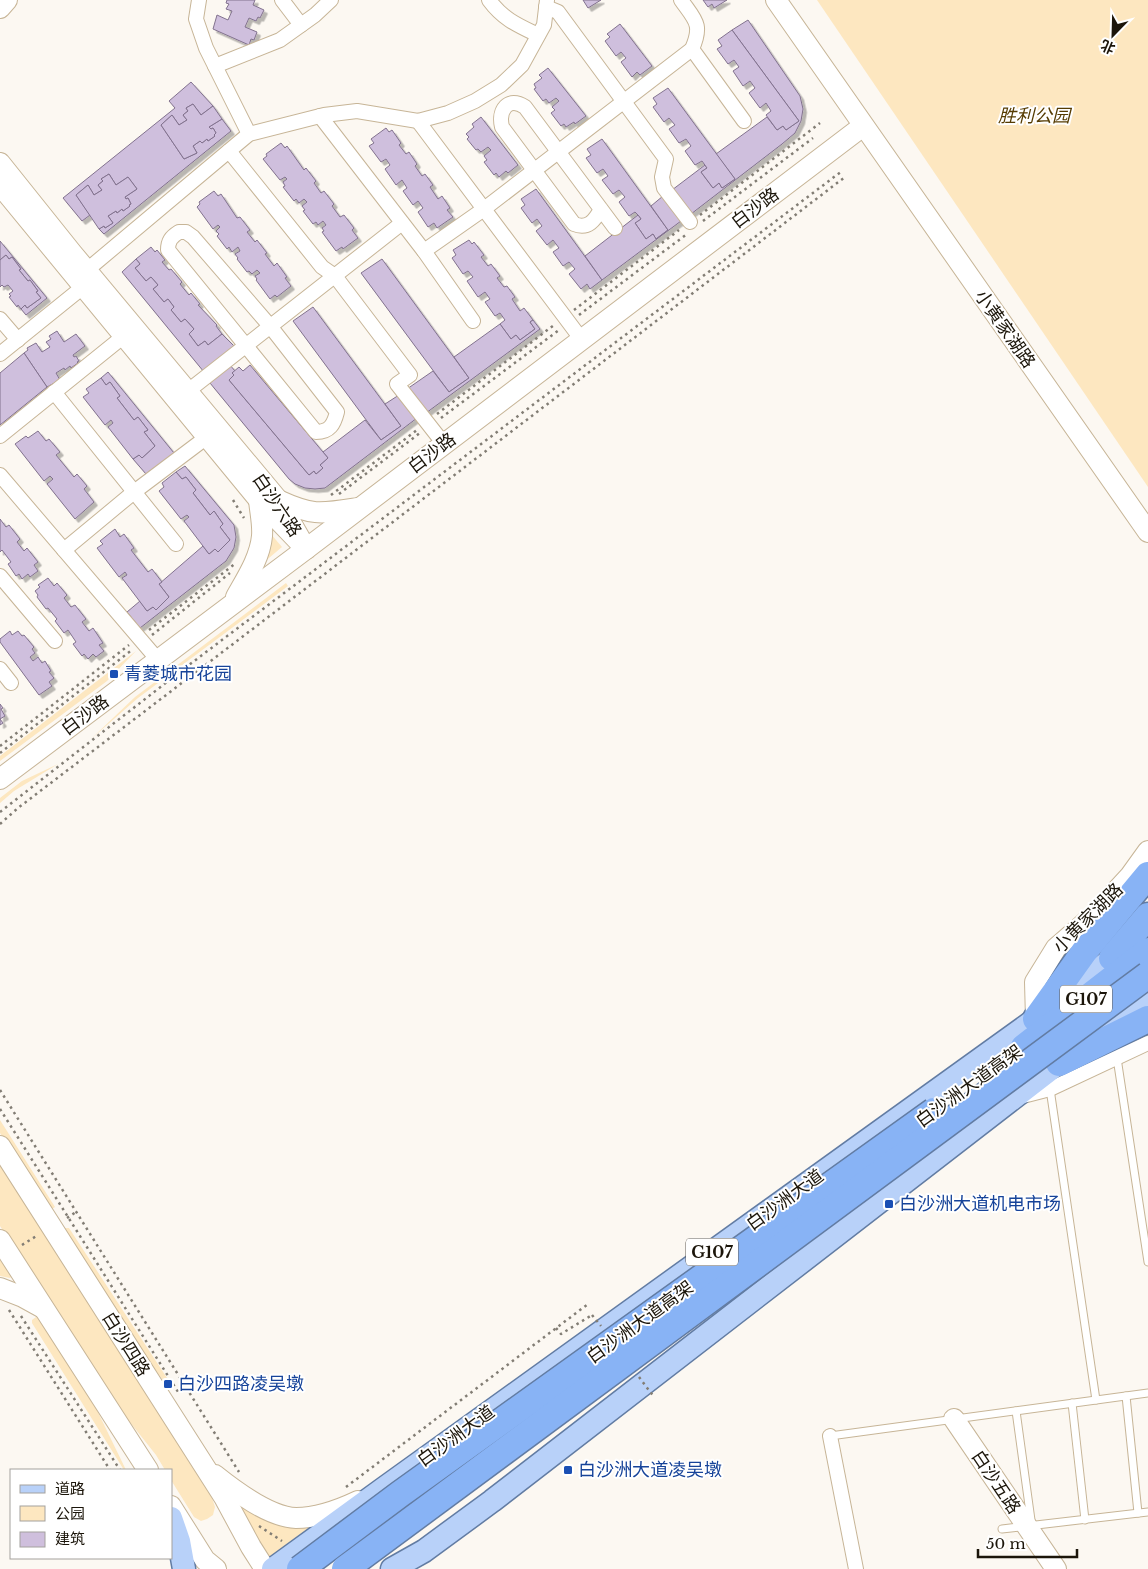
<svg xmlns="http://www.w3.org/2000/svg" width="1148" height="1569" viewBox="0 0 1148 1569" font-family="'Libre Baskerville','Noto Sans SC',serif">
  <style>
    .green { fill: #fde7c0 }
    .building { fill: #cfbfdd; stroke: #82728e; filter: url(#shadow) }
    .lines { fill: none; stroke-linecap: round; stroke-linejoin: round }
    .lane-casing { stroke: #c7b597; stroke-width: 9 }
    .street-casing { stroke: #c7b597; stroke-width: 16 }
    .secondary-casing { stroke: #c7b597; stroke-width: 22 }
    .primary-casing { stroke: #627ca3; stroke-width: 25 }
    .highway-casing { stroke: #627ca3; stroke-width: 29 }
    .path { stroke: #827d74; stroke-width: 2.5; stroke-dasharray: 2.5 4; stroke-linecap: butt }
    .lane { stroke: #fff; stroke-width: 7 }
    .street { stroke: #fff; stroke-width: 14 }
    .secondary { stroke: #fff; stroke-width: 20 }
    .primary { stroke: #b8d1f9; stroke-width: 22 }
    .highway { stroke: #88b3f5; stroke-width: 26 }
    .highway-bridge-casing { stroke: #627ca3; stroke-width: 29; stroke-linecap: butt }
    .path-bridge { stroke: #827d74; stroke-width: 2.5; stroke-dasharray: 2.5 4; stroke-linecap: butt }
    .highway-bridge { stroke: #88b3f5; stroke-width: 26 }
    .transit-dot { fill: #1a4fb4; stroke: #fff; stroke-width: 2 }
    .labels { text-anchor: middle; stroke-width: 4; stroke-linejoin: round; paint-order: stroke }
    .shield { fill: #fff; stroke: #5f5b54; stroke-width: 1 }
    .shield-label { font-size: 16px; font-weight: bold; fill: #1b150a }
    .park-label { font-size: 18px; font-style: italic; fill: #563c02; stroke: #fff }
    .street-label { font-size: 18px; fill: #1b150a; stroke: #fff }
    .transit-label { font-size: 18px; fill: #164399; stroke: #fff; text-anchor: start }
  </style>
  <defs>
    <filter id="shadow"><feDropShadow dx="3.5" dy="3.5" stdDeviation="0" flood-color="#0004"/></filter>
  </defs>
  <rect width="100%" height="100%" fill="#fcf8f2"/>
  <g class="green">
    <path d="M817,0h331v487z"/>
    <path d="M270,533l12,14 -19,16z"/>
    <path d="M286,583l2,3 -150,112 -47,41 44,-42z"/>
    <path d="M136,651l-29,30 -107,80v-5z"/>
    <path d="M58,764l-44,27 -14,12v-5l22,-17z"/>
    <path d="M0,1120l55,87 -6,4 -49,-78z"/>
    <path d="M0,1163l212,335 3,9 -2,8 -6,4 -6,2 -7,-4 -23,-37v-10h-6l-9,-15 -54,-68 -102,-161z"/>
    <path d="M66,1228h3l100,153 -4,2 -43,-58 -59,-96z"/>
    <path d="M0,1256l12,20 -2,2 -10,-2z"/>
    <path d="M36,1317l4,2 53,83 33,68h-2l-92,-147v-3z"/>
    <path d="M240,1503l75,22 -40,33 -6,-2 -32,-48z"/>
  </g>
  <g class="building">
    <path d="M227,0h28l-2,5 11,5 -4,8 -2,-1 -2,4 -7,-3 -4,9 12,5 -3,8 -3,-1 -2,6 -36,-16 4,-14 11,5 4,-9 -6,-2 3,-5 -3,-1z"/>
    <path d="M583,0h18l-13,8z"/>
    <path d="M703,0h24l-13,8 -2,-4 -4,3z"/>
    <path d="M748,20l52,76 3,13 -2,12 -6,12 -13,11 -91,70 -19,-24 33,-25 2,3 -6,4 12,16 6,-5 3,5 13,-9 -19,-25 51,-37 10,13 6,-4 3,4 13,-9 -67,-91z"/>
    <path d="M620,24l32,42 -12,9 -3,-3 -5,5 -11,-15 5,-4 -5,-6 -5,4 -11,-15 5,-4 -3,-3z"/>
    <path d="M732,30l67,91 -13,9 -3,-4 -6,4 -11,-15 5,-4 -5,-8 -6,5 -11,-15 6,-5 -5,-7 -7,5 -10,-15 6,-4 -5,-7 -6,4 -11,-15 5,-3 -4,-6z"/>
    <path d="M548,68l38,48 -11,8 -1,-2 -8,5 -2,-3 -3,2 -10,-13 4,-3 -3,-3 7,-6 -3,-3 -7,5 -3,-4 -3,2 -9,-12 2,-1 -2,-4 8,-6 -3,-3z"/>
    <path d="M191,82l22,24 -12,9 -8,-11 -7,4 2,3 -5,4 4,5 -8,5 -7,-10 -11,10 23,34 13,-6 -4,-7 7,-5 2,2 5,-4 1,2 7,-5 -1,-1 2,-2 -3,-5 -2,1 -2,-2 13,-8 9,12 -127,103 -5,-5 5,-3 1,2 8,-5 -5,-7 8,-5 1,2 5,-4 1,2 7,-5 -1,-1 2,-1 -3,-6 -2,1 -1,-2 12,-8 -9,-12 -12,8 -7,-11 -8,5 2,2 -5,4 4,5 -8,5 -6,-10 -12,10 14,20 -8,6 -19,-23 112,-90 -6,-7z"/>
    <path d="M668,88l67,91 -13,9 -3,-5 -6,5 -12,-16 6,-4 -5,-7 -7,4 -10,-14 6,-5 -5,-7 -7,4 -10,-14 6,-4 -6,-7 -5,4 -11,-15 4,-3 -4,-6z"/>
    <path d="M193,104l8,11 12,-9 9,13 -13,8 2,2 2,-1 3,5 -2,2 1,1 -7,5 -1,-2 -5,4 -2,-2 -7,5 4,7 -13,6 -23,-34 11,-10 7,10 8,-5 -4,-5 5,-4 -2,-3z"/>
    <path d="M481,117l37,48 -10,8 -2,-2 -7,6 -3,-4 -2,2 -10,-13 3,-2 -3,-4 7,-6 -3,-3 -7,5 -3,-3 -2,1 -9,-11 2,-2 -3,-3 8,-7 -2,-3z"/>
    <path d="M386,128l3,4 3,-2 9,13 -2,2 7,9 3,-2 8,12 -2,2 7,10 3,-2 8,11 -3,2 8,12 4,-3 8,12 -3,2 6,7 -16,11 -3,-5 -6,4 -10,-15 5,-4 -5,-7 -5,4 -10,-14 4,-3 -5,-8 -6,5 -11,-16 5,-4 -4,-6 -5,3 -12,-16 5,-3 -3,-4z"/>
    <path d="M602,139l66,91 -12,9 -3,-5 -7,5 -11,-16 6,-4 -3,-4 -3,-3 -6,4 -10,-14 6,-5 -6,-7 -6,4 -11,-14 6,-4 -5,-7 -6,4 -11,-15 5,-3 -4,-6z"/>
    <path d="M281,143l4,5 2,-2 17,24 2,-2 10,13 -2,2 7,10 3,-2 10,13 -2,2 8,11 4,-2 10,13 -2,2 6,8 -15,11 -1,-2 -6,4 -14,-19 2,-1 -2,-3 4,-3 -3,-4 -5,4 -2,-3 -3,2 -10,-13 2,-1 -3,-4 5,-4 -3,-3 -5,4 -3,-4 -2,2 -11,-14 2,-1 -2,-4 4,-3 -2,-2 -5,3 -17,-21 4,-3 -1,-2z"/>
    <path d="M109,174l7,11 12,-8 9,12 -12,8 1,2 2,-1 3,6 -2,1 1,1 -7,5 -1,-2 -5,4 -1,-2 -8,5 5,7 -8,5 -1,-2 -5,3 -23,-34 12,-10 6,10 8,-5 -4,-5 5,-4 -2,-2z"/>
    <path d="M536,189l66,91 -12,9 -3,-5 -6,5 -12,-15 6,-5 -6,-7 -6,4 -10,-14 6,-4 -6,-8 -6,5 -11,-14 6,-5 -5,-7 -5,4 -11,-15 4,-3 -4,-6z"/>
    <path d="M214,191l4,5 3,-2 16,24 3,-1 10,13 -3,2 8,10 2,-2 10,13 -2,1 9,12 3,-3 10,14 -2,1 6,8 -14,11 -2,-2 -5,4 -14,-19 1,-1 -2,-3 5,-3 -3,-3 -5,4 -3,-3 -2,1 -10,-13 1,-1 -3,-4 5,-3 -2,-4 -6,5 -3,-5 -2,2 -10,-13 2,-2 -3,-3 4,-4 -2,-2 -5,4 -16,-22 3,-3 -1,-2z"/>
    <path d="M663,196l18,25 -79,59 -17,-24 53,-41 3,4 -6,4 11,16 7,-5 3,5 12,-9 -17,-24z"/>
    <path d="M469,240l3,4 2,-2 10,13 -3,2 7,9 3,-2 9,12 -3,2 7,9 3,-1 8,11 -3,2 8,12 4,-3 9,12 -3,2 5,7 -15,11 -4,-5 -5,4 -11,-15 5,-4 -5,-7 -5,3 -10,-14 5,-3 -5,-7 -7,5 -11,-16 6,-4 -5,-6 -5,3 -11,-16 4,-3 -3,-5z"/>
    <path d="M0,241l47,57 -21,17 -5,-6 4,-4 2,3 14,-10 -5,-6 2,-1 -8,-11 -2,1 -9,-11 2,-1 -9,-12 -3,2 -3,-4 -6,5z"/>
    <path d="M151,247l4,5 2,-2 8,10 -3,2 7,8 2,-1 11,13 -2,2 9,11 2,-2 9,11 -2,1 19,20 -1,1 6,8 -14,11 -3,-4 -7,5 -9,-12 5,-5 -9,-10 -4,3 -10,-12 3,-3 -6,-8 -4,3 -11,-13 5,-4 -7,-8 -5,4 -11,-13 5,-4 -4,-5z"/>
    <path d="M6,255l3,4 3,-2 9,12 -2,1 9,11 2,-1 8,11 -2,1 5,6 -14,10 -2,-3 -4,4 -3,-4 -1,2 -8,-10 2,-1 -2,-2 4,-3 -5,-6 -4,2 -2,-2 -2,2v-27z"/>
    <path d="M136,259l4,5 -5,4 11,13 5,-4 7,8 -5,4 11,13 4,-3 6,8 -3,3 10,12 4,-3 9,10 -5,5 9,12 7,-5 3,4 14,-11 13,13 -31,25 -82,-100z"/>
    <path d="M382,259l87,119 -20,14 -88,-119z"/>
    <path d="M313,307l88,119 -20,14 -88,-119z"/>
    <path d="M533,320l7,9 -114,84 -19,-24 26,-18 16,21 20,-14 -15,-21 46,-33 11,15 5,-4 4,5 15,-11 -5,-7z"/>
    <path d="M57,331l7,11 12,-8 9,12 -12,9 1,2 2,-1 3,5 -2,1 1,1 -7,5 -1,-2 -5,4 -1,-2 -8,5 4,7 -13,7 -23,-34 4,-3 -1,-2 9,-5 6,9 8,-5 -4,-5 5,-3 -2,-3z"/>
    <path d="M24,353l23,34 -47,38v-52z"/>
    <path d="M230,365l5,6 -3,2 2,2 -5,5 80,95 5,-4 2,3 7,-6 -3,-3 8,-7 -5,-6 42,-32 16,20 20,-14 -16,-22 14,-9 18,23 -92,70 -10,1 -10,-1 -10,-4 -6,-5 -79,-96z"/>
    <path d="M250,365l78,93 -8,7 3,3 -7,6 -2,-3 -5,4 -80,-95 5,-5 -2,-2 7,-6 4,4z"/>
    <path d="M108,372l66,81 -28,21 -13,-15 6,-4 3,3 13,-12 -11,-14 4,-2 -10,-13 -4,3 -17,-22 3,-2 -10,-14 -4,3 -5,-7z"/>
    <path d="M101,378l5,7 4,-3 10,14 -3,2 17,22 4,-3 10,13 -4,2 11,14 -13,12 -3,-3 -6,4 -25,-32 5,-4 -2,-3 -6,5 -22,-28 6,-4 -3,-4z"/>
    <path d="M38,431l8,10 3,-2 11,13 -4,3 18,22 3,-3 10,12 -3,3 10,13 -19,17 -28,-35 6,-5 -3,-3 -6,5 -29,-37 11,-8 2,2z"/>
    <path d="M185,466l49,59 2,12 -2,11 -8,13 -86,67 -13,-16 13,-11 7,10 6,-4 3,3 13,-13 -10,-13 44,-38 6,8 6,-5 3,3 12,-12 -10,-13 3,-3 -9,-13 -4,4 -17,-22 3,-3 -10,-13 -4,2 -6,-7z"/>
    <path d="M176,472l6,7 4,-2 10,13 -3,3 17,22 4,-4 9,13 -3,3 10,13 -12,12 -3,-3 -6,5 -25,-33 5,-4 -2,-2 -6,4 -22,-28 5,-4 -2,-4z"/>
    <path d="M0,519l6,8 3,-2 11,14 -3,3 7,9 3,-3 11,14 -4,3 4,6 -8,6 -2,-3 -6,5 -3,-5 -3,2 -8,-12 3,-2 -9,-12 -2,2z"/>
    <path d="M115,529l5,8 4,-3 10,14 -3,2 17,22 4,-3 10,13 -3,2 10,13 -13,13 -3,-3 -6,4 -25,-33 5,-3 -2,-3 -6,5 -22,-29 6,-4 -3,-3z"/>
    <path d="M48,578l6,8 3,-3 10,12 -3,3 7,9 4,-2 11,14 -4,3 7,9 4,-3 10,15 -4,2 5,6 -8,6 -3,-3 -5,5 -4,-5 -2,2 -9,-12 3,-2 -8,-12 -4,3 -9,-12 2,-2 -9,-11 -2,1 -9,-12 1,-2 -3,-4 5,-4 -2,-2z"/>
    <path d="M10,631l2,4 6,-4 4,5 2,-1 10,12 -2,2 3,4 -5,4 3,4 5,-4 4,6 3,-2 6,10 -2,1 5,6 -5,4 3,4 -13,9 -39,-53v-3z"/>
    <path d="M0,704l3,4 -2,1 4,7 -5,3 3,4 -3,2z"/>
  </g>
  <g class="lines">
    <defs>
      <g id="lane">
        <path d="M1117,1058l31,204"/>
        <path d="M1050,1089l46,311"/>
        <path d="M1126,1396l12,117"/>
        <path d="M1072,1403l13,117"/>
        <path d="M1016,1411l15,109"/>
        <path d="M830,1436l318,-43"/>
        <path d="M1002,1529l146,-17"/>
      </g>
      <g id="street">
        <path d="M199,0l-3,19 10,29 43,86"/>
        <path d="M282,0l19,25"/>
        <path d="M489,0c14,19 28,25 49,35"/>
        <path d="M546,7l12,5 108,147 -4,18 2,11 26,34"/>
        <path d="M692,49l52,72"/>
        <path d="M215,66l65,-26 35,-25 16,-15"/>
        <path d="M320,116l104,135 49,70"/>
        <path d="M418,121l164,219"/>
        <path d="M229,151l93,116 13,9 75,99 -13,9 47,60"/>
        <path d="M601,209c-6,11 -13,21 -27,15l-72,-97c-4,-17 6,-31 23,-20l90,121"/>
        <path d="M179,232h7l7,5 77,89 67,86c-3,12 -7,20 -21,20l-148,-182c0,-9 3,-13 11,-18z"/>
        <path d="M424,251l60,-42 208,-160c11,-25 3,-29 -11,-49"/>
        <path d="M87,270l162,-136 75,-19 33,-4 61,10 30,-8 27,-12 26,-16 21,-20 22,-40 3,-25"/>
        <path d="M0,319l18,21"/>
        <path d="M0,354l83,-67"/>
        <path d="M188,391l214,-168"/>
        <path d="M54,392l122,152"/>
        <path d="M0,436l124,-100"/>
        <path d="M0,475l158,185"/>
        <path d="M64,550l70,-58 73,-55"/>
        <path d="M0,576l55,65"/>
        <path d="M0,669l11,14"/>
        <path d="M1023,1096l27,-7 98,-46"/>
        <path d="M830,1436l26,133"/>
      </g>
      <g id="secondary">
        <path d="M776,0l372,532"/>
        <path d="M0,8l7,-8"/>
        <path d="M0,163l72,90 206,247 28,49 -47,-49 -259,-315"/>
        <path d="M278,500c35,16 42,14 80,8"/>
        <path d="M236,597c10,-18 24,-39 26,-61 1,-12 -2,-24 -3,-36"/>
        <path d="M0,779l306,-230 557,-423"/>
        <path d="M1036,1019l-1,-37 21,-34 38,-33 36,-39 18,-25"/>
        <path d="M0,1146l224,351 27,50 14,22"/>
        <path d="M0,1240l148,230"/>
        <path d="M0,1288l23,9 20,11"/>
        <path d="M954,1419l102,150"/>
        <path d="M215,1475c20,16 54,42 81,43 21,0 43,-8 62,-17"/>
        <path d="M171,1506l34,54 11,9"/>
      </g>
      <g id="primary">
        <path d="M171,1518l8,23 5,28"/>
        <path d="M273,1569l110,-80 653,-470 91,-72"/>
        <path d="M392,1569l32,-18 68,-50 656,-507"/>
      </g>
      <g id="highway">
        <path d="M1112,958l36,-42"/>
        <path d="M1036,1019l48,-67 64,-77"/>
        <path d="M1024,1047l124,-96"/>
        <path d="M1059,1063l89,-44"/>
      </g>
    </defs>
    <use href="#lane" class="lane-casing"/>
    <use href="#street" class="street-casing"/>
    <use href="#secondary" class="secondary-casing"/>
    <use href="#primary" class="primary-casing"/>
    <use href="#highway" class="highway-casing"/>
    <g class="path">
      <path d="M700,215l120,-92"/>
      <path d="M703,221l110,-83"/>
      <path d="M574,310l105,-80"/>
      <path d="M579,315l108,-81"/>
      <path d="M437,414l117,-89"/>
      <path d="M441,418l118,-88"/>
      <path d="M339,494l81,-61"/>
      <path d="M331,495l86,-65"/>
      <path d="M233,500l11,18"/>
      <path d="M149,630l87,-67"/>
      <path d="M152,635l78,-62"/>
      <path d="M0,746l129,-101"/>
      <path d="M0,753l133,-104"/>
      <path d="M0,812l181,-141 661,-500"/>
      <path d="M0,824l18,-16 827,-631"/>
      <path d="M0,1090l239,382"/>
      <path d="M0,1109l180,286"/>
      <path d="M67,1218l9,-6"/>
      <path d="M22,1245l16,-10"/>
      <path d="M9,1310l101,160"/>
      <path d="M21,1316l99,154"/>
      <path d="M556,1328l5,6 31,-19"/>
      <path d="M346,1487l242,-183"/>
      <path d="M259,1526l23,15"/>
    </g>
    <use href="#lane" class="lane"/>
    <use href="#street" class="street"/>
    <use href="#secondary" class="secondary"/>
    <use href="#primary" class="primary"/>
    <use href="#highway" class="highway"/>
    <defs>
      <g id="highway-bridge">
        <path d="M300,1569l100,-75 534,-383"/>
        <path d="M345,1569l803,-594"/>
      </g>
    </defs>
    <use href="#highway-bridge" class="highway-bridge-casing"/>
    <g class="path-bridge">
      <path d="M592,1315l9,11"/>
      <path d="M639,1377l15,20"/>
    </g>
    <use href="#highway-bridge" class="highway-bridge"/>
  </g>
  <g class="transit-dot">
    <rect x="109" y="669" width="10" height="10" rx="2.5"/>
    <rect x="884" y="1199" width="10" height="10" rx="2.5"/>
    <rect x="163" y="1379" width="10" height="10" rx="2.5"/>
    <rect x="563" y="1465" width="10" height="10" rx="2.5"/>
  </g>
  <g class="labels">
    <g class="shield">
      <rect x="1060" y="985.5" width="52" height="27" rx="4"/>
      <rect x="686" y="1238.5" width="52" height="27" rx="4"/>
    </g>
    <g class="shield-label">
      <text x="1086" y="1005">G107</text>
      <text x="712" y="1258">G107</text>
    </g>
    <g class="park-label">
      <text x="1034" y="122">胜利公园</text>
    </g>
    <g class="street-label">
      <text transform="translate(755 208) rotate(-37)" y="6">白沙路</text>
      <text transform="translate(1005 329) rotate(55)" y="6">小黄家湖路</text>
      <text transform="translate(432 453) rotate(-37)" y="6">白沙路</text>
      <text transform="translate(277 505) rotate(56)" y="6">白沙六路</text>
      <text transform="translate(85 715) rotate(-37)" y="6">白沙路</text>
      <text transform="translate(1088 918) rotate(-45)" y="6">小黄家湖路</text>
      <text transform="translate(969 1086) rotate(-36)" y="6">白沙洲大道高架</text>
      <text transform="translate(785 1200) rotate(-36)" y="6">白沙洲大道</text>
      <text transform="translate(640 1322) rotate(-36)" y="6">白沙洲大道高架</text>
      <text transform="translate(126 1344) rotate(58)" y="6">白沙四路</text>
      <text transform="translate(456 1436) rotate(-36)" y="6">白沙洲大道</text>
      <text transform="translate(996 1482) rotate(56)" y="6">白沙五路</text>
    </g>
    <g class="transit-label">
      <text x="124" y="680">青菱城市花园</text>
      <text x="899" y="1210">白沙洲大道机电市场</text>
      <text x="178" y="1390">白沙四路凌吴墩</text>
      <text x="578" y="1476">白沙洲大道凌吴墩</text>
    </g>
  </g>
  <rect x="10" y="1469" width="162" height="90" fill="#ffffff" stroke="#a4a19d"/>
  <rect x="20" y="1485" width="25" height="8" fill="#b8d1f9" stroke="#a4a19d"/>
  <text x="55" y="1494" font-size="15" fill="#1b150a">道路</text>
  <rect x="20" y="1506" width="25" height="15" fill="#fde7c0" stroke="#a4a19d"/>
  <text x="55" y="1519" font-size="15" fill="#1b150a">公园</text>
  <rect x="20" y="1532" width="25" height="15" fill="#cfbfdd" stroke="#a4a19d"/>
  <text x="55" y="1544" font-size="15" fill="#1b150a">建筑</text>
  <g transform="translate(1113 35) rotate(203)" stroke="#ffffff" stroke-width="4" paint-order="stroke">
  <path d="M0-4L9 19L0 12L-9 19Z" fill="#1b150a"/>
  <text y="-8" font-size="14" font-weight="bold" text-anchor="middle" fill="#1b150a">北</text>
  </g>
  <path d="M978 1549v8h99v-8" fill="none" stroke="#1b150a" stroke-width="2.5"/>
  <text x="986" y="1549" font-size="15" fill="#1b150a" stroke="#ffffff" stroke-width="4" paint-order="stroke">50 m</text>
</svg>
